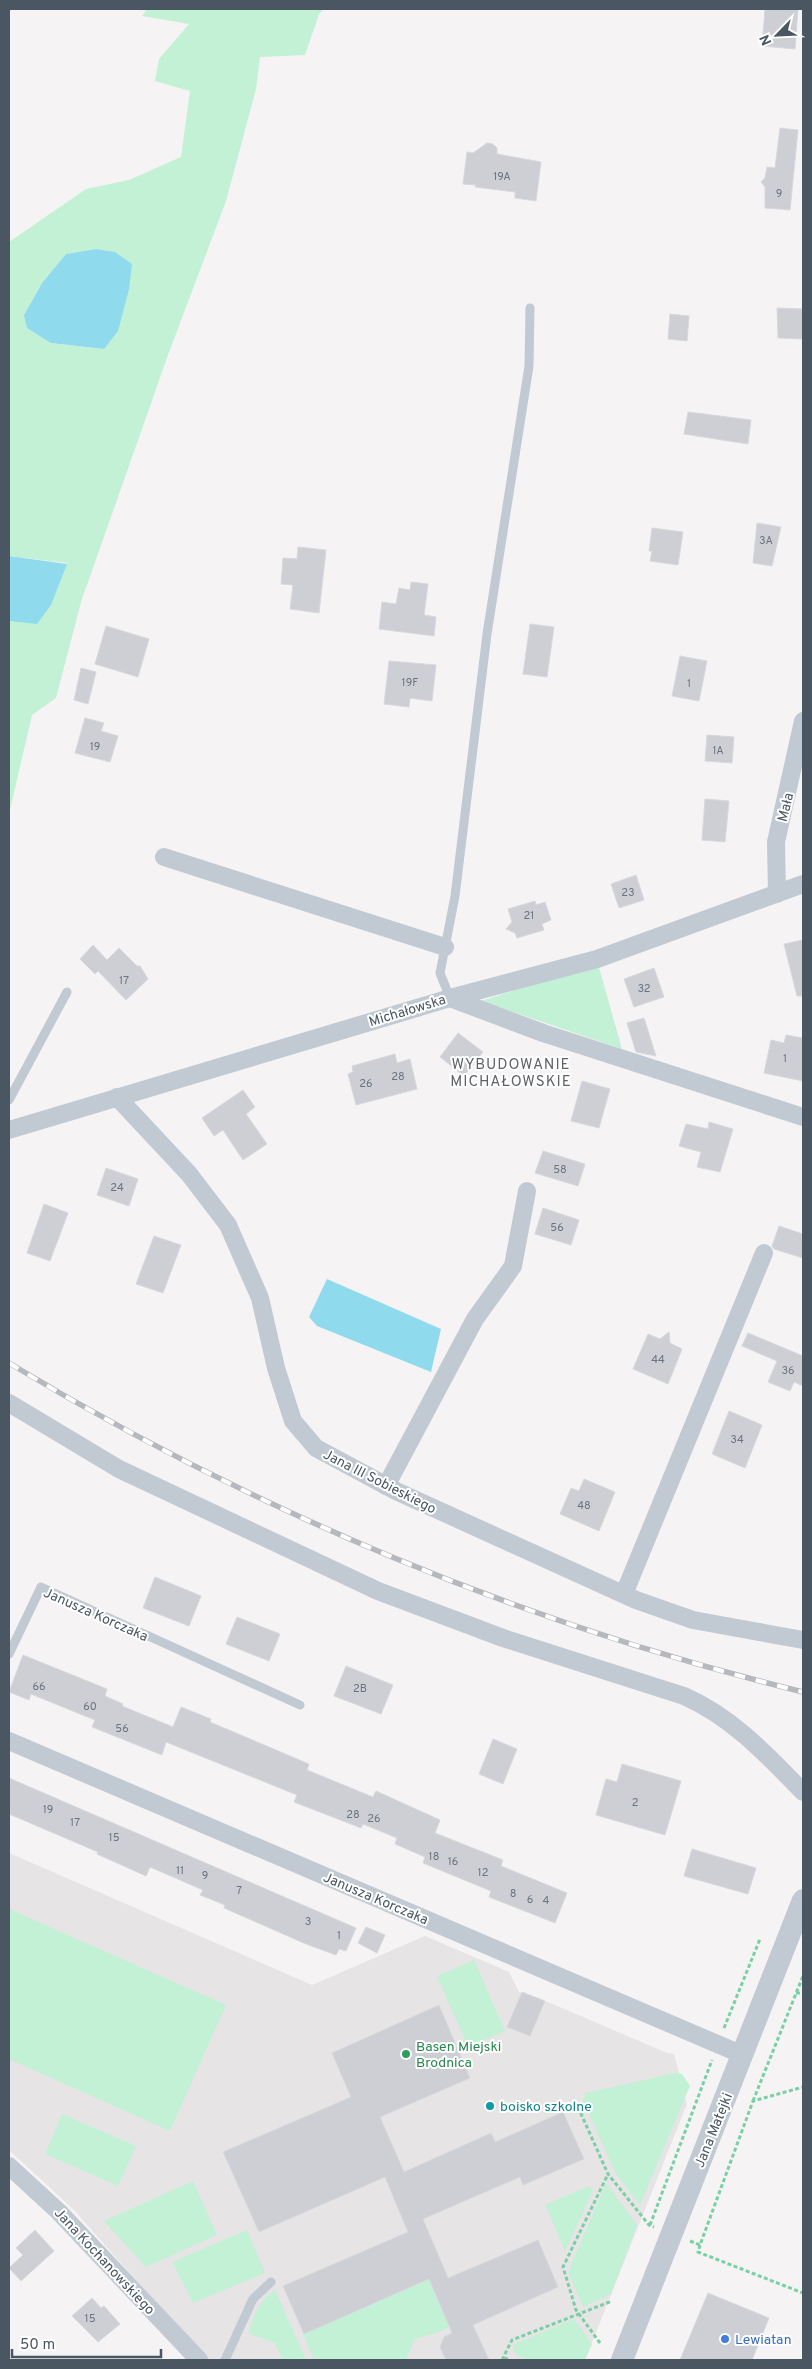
<svg xmlns="http://www.w3.org/2000/svg" width="812" height="2369" viewBox="0 0 812 2369" font-family="Overpass,sans-serif">
  <style>
    .education { fill: #e6e4e5 }
    .green { fill: #c3f1d5; fill-rule: evenodd }
    .water { fill: #90daee }
    .building { fill: #cdcfd5; stroke: #d7d9de }
    .lines { fill: none; stroke-linecap: round; stroke-linejoin: round }
    .path { stroke: #7ad0a6; stroke-width: 3; stroke-dasharray: 4 2.5; stroke-linecap: butt }
    .service { stroke: #c1cad2; stroke-width: 9 }
    .minor { stroke: #c1cad2; stroke-width: 18 }
    .tertiary { stroke: #c1cad2; stroke-width: 22 }
    .rail-casing { stroke: #b5b8bd; stroke-width: 5.5 }
    .rail { stroke: #fff; stroke-width: 4; stroke-dasharray: 11; stroke-linecap: butt }
    .leisure-dot { fill: #2e9e5b; stroke: #fff; stroke-width: 2 }
    .culture-dot { fill: #0f9aa8; stroke: #fff; stroke-width: 2 }
    .shop-dot { fill: #3f7fe0; stroke: #fff; stroke-width: 2 }
    .labels { text-anchor: middle; stroke-width: 4; stroke-linejoin: round; paint-order: stroke }
    .number-label { font-size: 11px; fill: #6b747e }
    .street-label { font-size: 14px; fill: #4a5661; stroke: #fff }
    .leisure-label { font-size: 14px; fill: #27864d; stroke: #fff; text-anchor: start }
    .culture-label { font-size: 14px; fill: #0d838f; stroke: #fff; text-anchor: start }
    .shop-label { font-size: 14px; fill: #366cbe; stroke: #fff; text-anchor: start }
    .neighbourhood-label { font-size: 15px; letter-spacing: 1px; fill: #5f6368; stroke: #fff }
  </style>
  <rect width="100%" height="100%" fill="#f5f3f3"/>
  <path class="education" d="M9,1853l303,132 113,-49 84,36 10,20 29,10 119,51 7,1 13,50 -102,256h-375l-43,-45 -94,-106 -64,-59z"/>
  <g class="green">
    <path d="M147,9h177l-5,5 -14,41 -45,2 -4,32 -30,112 -58,154 -87,247 -25,96 -24,17 -23,99v-193l3,1 55,-59 -58,-7v-314l77,-53 43,-9 52,-23 9,-66 -35,-10 4,-22 30,-35 -47,-8zM96,249l19,3 -11,97 -53,-6 -27,-28 18,-32 24,-29z"/>
    <path d="M598,964l24,85 -141,-48z"/>
    <path d="M9,1909l217,96 -56,126 -161,-72z"/>
    <path d="M474,1960l31,71 -37,16 -31,-71z"/>
    <path d="M675,2073l7,1 8,12 -50,119 -24,-31 -33,-73 3,-8z"/>
    <path d="M62,2114l74,32 -18,40 -73,-32z"/>
    <path d="M193,2181l24,54 -71,32 -42,-46z"/>
    <path d="M606,2183l31,42 -26,69 -28,13 -15,-35z"/>
    <path d="M589,2186l4,5 -28,60 -20,-46z"/>
    <path d="M247,2230l18,43 -72,30 -21,-41z"/>
    <path d="M430,2279l20,47c-14,10 -21,7 -36,14l-8,20h-92l-11,-27z"/>
    <path d="M275,2290l31,70h-23l-8,-17 -27,-10c6,-17 11,-33 27,-43z"/>
    <path d="M574,2319l18,25 -7,16c-18,0 -61,6 -72,-9l2,-7z"/>
  </g>
  <g class="water">
    <path d="M96,249l19,3 17,12 -3,25 -11,42 -14,18 -53,-6 -24,-15 -3,-13 18,-32 24,-29z"/>
    <path d="M9,556l58,8 -16,41 -14,19 -28,-3z"/>
    <path d="M327,1279l114,50 -10,43 -114,-46 -8,-9z"/>
  </g>
  <g class="building">
    <path d="M765,9h33l-3,40 -33,-3z"/>
    <path d="M780,128l18,2 -8,80 -25,-2v-21l-4,-5 4,-4 2,-11 8,1z"/>
    <path d="M487,143l6,1 4,4v6l44,8 -5,39 -21,-3v-6l-40,-5 1,-2 -13,-1 4,-32 6,1z"/>
    <path d="M777,308l26,1v30l-25,-1z"/>
    <path d="M670,314l19,2 -2,25 -19,-2z"/>
    <path d="M688,412l63,8 -3,24 -64,-10z"/>
    <path d="M757,523l24,4 -9,39 -19,-3z"/>
    <path d="M652,528l31,4 -5,33 -28,-4 2,-10h-3z"/>
    <path d="M298,547l28,3 -7,63 -29,-4 3,-24 -12,-1 2,-26 14,1z"/>
    <path d="M411,582l17,2 -4,31 12,2 -2,19 -55,-7 3,-27 14,2 3,-16 11,2z"/>
    <path d="M530,624l24,3 -7,50 -24,-3z"/>
    <path d="M106,626l43,13 -11,38 -43,-13z"/>
    <path d="M680,656l27,5 -8,40 -27,-5z"/>
    <path d="M389,661l47,4 -4,36 -22,-3 -1,9 -25,-3z"/>
    <path d="M81,668l15,4 -8,32 -14,-4z"/>
    <path d="M85,718l19,5 -3,8 17,5 -8,26 -35,-9z"/>
    <path d="M707,735l27,2 -2,26 -27,-2z"/>
    <path d="M705,799l24,2 -4,41 -23,-2z"/>
    <path d="M636,875l8,25 -25,8 -8,-24z"/>
    <path d="M535,901l1,4 9,-3 6,18 -9,4 2,6 -27,8 -2,-5 -9,-4 6,-7 -4,-13z"/>
    <path d="M803,940v56h-6l-13,-52z"/>
    <path d="M93,945l14,15 12,-12 18,18h3l8,13 -22,21 -28,-29 -3,3 -15,-15z"/>
    <path d="M654,968l10,29 -30,10 -10,-28z"/>
    <path d="M644,1018l12,38 -20,-4 -9,-29z"/>
    <path d="M458,1033l25,19 -19,24 -24,-19z"/>
    <path d="M786,1035l17,3v43l-39,-8 7,-33 13,3z"/>
    <path d="M395,1054l2,9 13,-4 7,30 -61,16 -8,-31 5,-2 -1,-6z"/>
    <path d="M582,1081l28,8 -11,39 -28,-7z"/>
    <path d="M243,1090l12,17 -9,7 21,30 -24,16 -20,-30 -9,6 -12,-18z"/>
    <path d="M709,1122l24,7 -13,43 -23,-5 4,-15 -22,-6 7,-22 22,5z"/>
    <path d="M543,1151l42,13 -7,22 -43,-13z"/>
    <path d="M106,1168l32,11 -9,27 -32,-11z"/>
    <path d="M44,1204l24,9 -18,48 -23,-8z"/>
    <path d="M543,1208l36,12 -8,25 -36,-11z"/>
    <path d="M779,1226l24,8v24l-29,-9 -2,-3z"/>
    <path d="M154,1236l27,9 -18,48 -27,-9z"/>
    <path d="M669,1332l1,11 12,6 -14,35 -35,-15 15,-35 12,5z"/>
    <path d="M748,1333l55,23v30l-9,-4 -4,9 -22,-9 9,-21 -35,-15z"/>
    <path d="M729,1411l33,14 -17,43 -33,-14z"/>
    <path d="M584,1479l31,13 -16,39 -39,-17 11,-26 8,3z"/>
    <path d="M155,1577l46,19 -12,30 -46,-18z"/>
    <path d="M237,1617l43,17 -11,27 -43,-17z"/>
    <path d="M23,1655l84,34 -2,7 18,8 -1,2 51,21 8,-20 30,12 -1,3 99,42 -2,6 66,27 3,-6 64,29 -5,13 68,27 -2,6 66,27 -12,30 -66,-26 2,-6 -68,-28 2,-6 -30,-13 2,-6 -34,-14 -2,4 -67,-26 3,-7 -131,-53 -4,13 -70,-28 3,-7 -15,-6 -49,-20 -2,6 -20,-8z"/>
    <path d="M346,1666l47,19 -12,29 -47,-18z"/>
    <path d="M493,1739l24,10 -14,35 -24,-10z"/>
    <path d="M622,1764l59,17 -16,54 -69,-20 10,-36 11,3z"/>
    <path d="M9,1778l347,150 -10,23 -7,-2 -3,6 -30,-11 -82,-36 1,-3 -25,-10 3,-5 -53,-23 -4,9 -49,-22 1,-2 -89,-38z"/>
    <path d="M692,1849l64,19 -8,26 -64,-18z"/>
    <path d="M366,1927l19,8 -8,18 -19,-10z"/>
    <path d="M522,1992l23,9 -15,35 -23,-9z"/>
    <path d="M439,2005l31,73 -90,39 24,55 87,-39 4,9 68,-30 21,47 -61,26 -3,-8 -97,42 25,59 90,-38 20,47 -85,38 16,35h-43l-6,-13 4,-10 8,-4 -23,-54 -125,55 -21,-48 125,-54 -23,-55 -126,55 -36,-80 128,-55 -19,-44z"/>
    <path d="M35,2230l19,21 -33,30 -12,-13 14,-13 -7,-7z"/>
    <path d="M708,2293l61,25 -17,42h-72z"/>
    <path d="M92,2298l9,10 3,-2 16,18 -22,18 -26,-26z"/>
  </g>
  <g class="lines">
    <g class="path">
      <path d="M796,1993h7"/>
      <path d="M724,2028l36,-89"/>
      <path d="M753,2101l50,-125"/>
      <path d="M578,2107l30,67 41,51 5,2"/>
      <path d="M650,2225l62,-165"/>
      <path d="M690,2241l10,4 53,-144 50,-14"/>
      <path d="M700,2245l-2,7 105,41"/>
      <path d="M600,2343l-24,-33 -13,-43 45,-93"/>
      <path d="M504,2358l6,2"/>
      <path d="M502,2360l10,-20 100,-39"/>
    </g>
    <g class="service">
      <path d="M450,998l-10,-25 15,-77 32,-262 42,-268 1,-58"/>
      <path d="M9,1100l58,-108"/>
      <path d="M9,1654l32,-67 259,118"/>
      <path d="M225,2360l28,-61 18,-17"/>
    </g>
    <g class="minor">
      <path d="M164,857l281,90"/>
      <path d="M777,894l-1,-52 27,-121"/>
      <path d="M450,998l93,35 260,84"/>
      <path d="M117,1097l72,77 39,51 32,73 16,70 17,53 23,27 80,43 240,109 57,20 110,20"/>
      <path d="M9,1130l441,-132 147,-39 206,-75"/>
      <path d="M9,1403l110,66 259,122 125,47 181,58c48,21 83,59 119,96"/>
      <path d="M386,1486l89,-167 38,-53 14,-75"/>
      <path d="M624,1594l140,-341"/>
      <path d="M9,1741l734,314"/>
      <path d="M9,2166l50,46 140,148"/>
    </g>
    <path class="tertiary" d="M622,2360l181,-460"/>
    <defs>
      <path id="rail" d="M9,1363c245,148 515,261 794,329"/>
    </defs>
    <use href="#rail" class="rail-casing"/>
    <use href="#rail" class="rail"/>
  </g>
  <circle class="leisure-dot" cx="406" cy="2054" r="5"/>
  <circle class="culture-dot" cx="490" cy="2106" r="5"/>
  <circle class="shop-dot" cx="725" cy="2339" r="5"/>
  <g class="labels">
    <g class="number-label">
      <text x="502" y="180">19A</text>
      <text x="779" y="197">9</text>
      <text x="766" y="544">3A</text>
      <text x="410" y="686">19F</text>
      <text x="689" y="687">1</text>
      <text x="95" y="750">19</text>
      <text x="718" y="754">1A</text>
      <text x="628" y="896">23</text>
      <text x="529" y="919">21</text>
      <text x="124" y="984">17</text>
      <text x="644" y="992">32</text>
      <text x="785" y="1062">1</text>
      <text x="398" y="1080">28</text>
      <text x="366" y="1087">26</text>
      <text x="560" y="1173">58</text>
      <text x="117" y="1191">24</text>
      <text x="557" y="1231">56</text>
      <text x="658" y="1363">44</text>
      <text x="788" y="1374">36</text>
      <text x="737" y="1443">34</text>
      <text x="584" y="1509">48</text>
      <text x="39" y="1690">66</text>
      <text x="360" y="1692">2B</text>
      <text x="90" y="1710">60</text>
      <text x="122" y="1732">56</text>
      <text x="635" y="1806">2</text>
      <text x="48" y="1813">19</text>
      <text x="353" y="1818">28</text>
      <text x="374" y="1822">26</text>
      <text x="75" y="1826">17</text>
      <text x="114" y="1841">15</text>
      <text x="434" y="1860">18</text>
      <text x="453" y="1865">16</text>
      <text x="180" y="1874">11</text>
      <text x="483" y="1876">12</text>
      <text x="205" y="1879">9</text>
      <text x="239" y="1894">7</text>
      <text x="513" y="1897">8</text>
      <text x="530" y="1903">6</text>
      <text x="546" y="1904">4</text>
      <text x="308" y="1925">3</text>
      <text x="339" y="1939">1</text>
      <text x="90" y="2322">15</text>
    </g>
    <g class="street-label">
      <text transform="translate(785 807) rotate(-76)" y="5">Mała</text>
      <text transform="translate(407 1010) rotate(-17)" y="5">Michałowska</text>
      <text transform="translate(380 1481) rotate(27)" y="5">Jana III Sobieskiego</text>
      <text transform="translate(96 1614) rotate(24)" y="5">Janusza Korczaka</text>
      <text transform="translate(376 1898) rotate(23)" y="5">Janusza Korczaka</text>
      <text transform="translate(713 2130) rotate(-68)" y="5">Jana Matejki</text>
      <text transform="translate(105 2261) rotate(47)" y="5">Jana Kochanowskiego</text>
    </g>
    <g class="leisure-label">
      <text x="416" y="2051">Basen Miejski<tspan x="416" dy="16">Brodnica</tspan></text>
    </g>
    <g class="culture-label">
      <text x="500" y="2111">boisko szkolne</text>
    </g>
    <g class="shop-label">
      <text x="735" y="2344">Lewiatan</text>
    </g>
    <g class="neighbourhood-label">
      <text x="511" y="1069">WYBUDOWANIE<tspan x="511" dy="17">MICHAŁOWSKIE</tspan></text>
    </g>
  </g>
  <rect width="812" height="2369" fill="none" stroke="#4a5661" stroke-width="20"/>
  <g transform="translate(777 35) rotate(246)" stroke="#ffffff" stroke-width="4" paint-order="stroke">
  <path d="M0-4L9 19L0 12L-9 19Z" fill="#4a5661"/>
  <text y="-8" font-size="14" font-weight="bold" text-anchor="middle" fill="#4a5661">N</text>
  </g>
  <path d="M12 2349v8h149v-8" fill="none" stroke="#4a5661" stroke-width="2.5"/>
  <text x="20" y="2349" font-size="15" fill="#4a5661" stroke="#ffffff" stroke-width="4" paint-order="stroke">50 m</text>
</svg>
